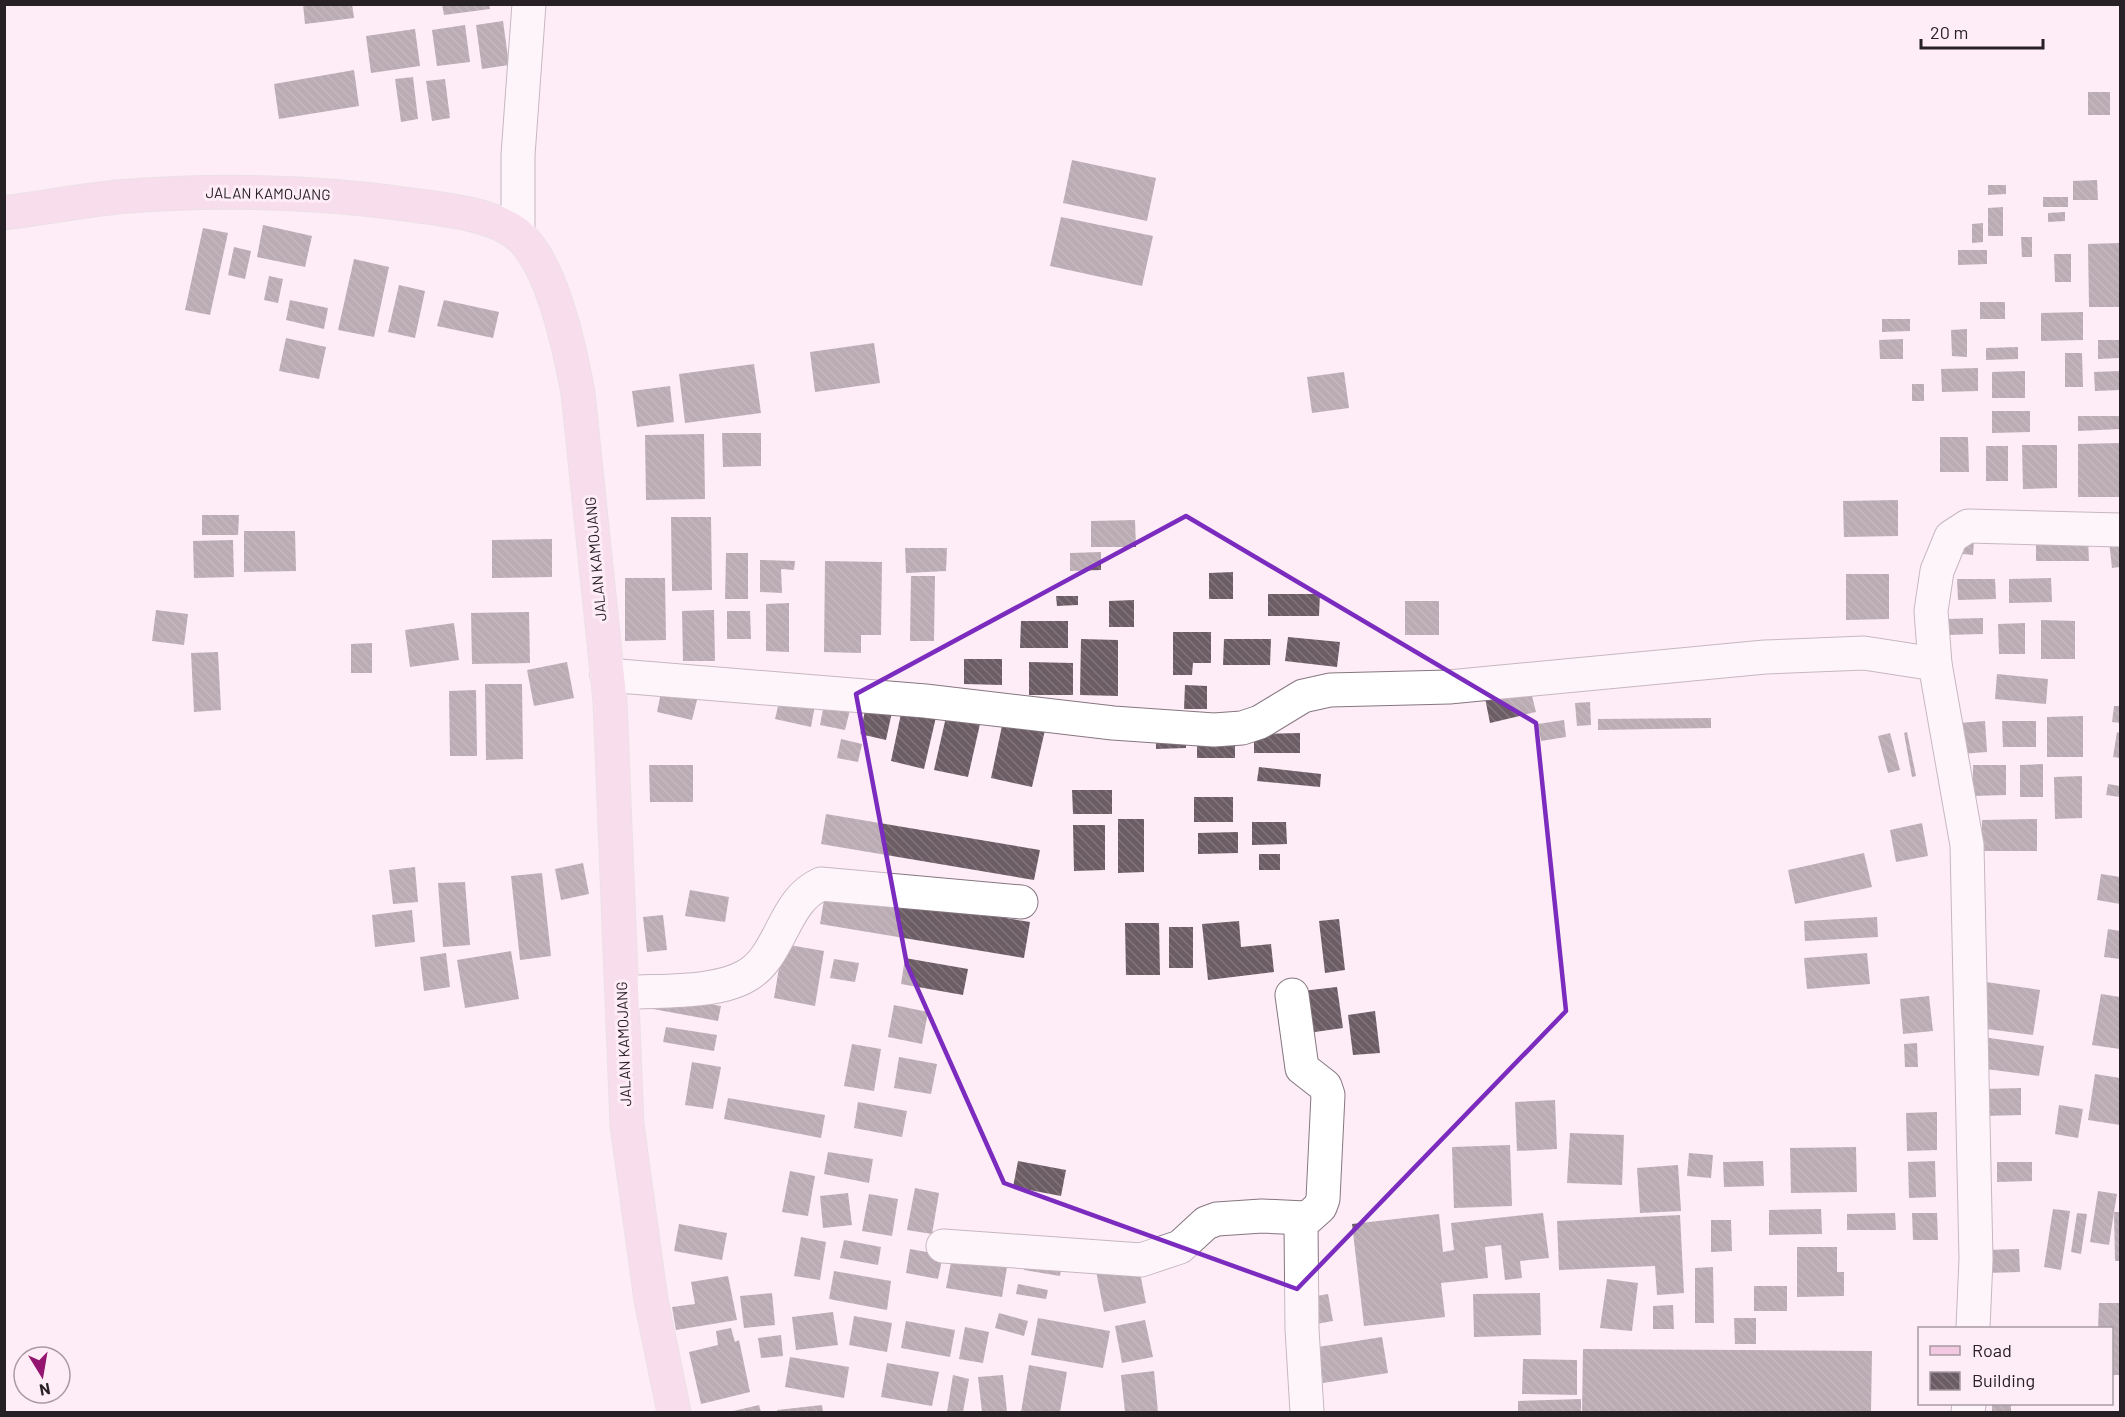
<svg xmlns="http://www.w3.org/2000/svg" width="2125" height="1417" viewBox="0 0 2125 1417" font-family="Barlow,sans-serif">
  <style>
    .building { fill: url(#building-back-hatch) }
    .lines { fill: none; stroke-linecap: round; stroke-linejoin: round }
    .minor-casing { stroke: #85767f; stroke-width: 35 }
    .major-casing { stroke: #d4d3d3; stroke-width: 35 }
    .minor { stroke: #fff; stroke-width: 33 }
    .major { stroke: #f2c9e1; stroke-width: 33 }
    .marked { fill: none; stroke: #7b2cbf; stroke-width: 4.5; stroke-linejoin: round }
    .labels { text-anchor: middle; stroke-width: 6; stroke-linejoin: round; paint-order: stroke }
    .street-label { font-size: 15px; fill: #272125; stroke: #feedf6 }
  </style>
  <defs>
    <pattern id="building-back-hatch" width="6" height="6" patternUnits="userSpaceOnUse" patternTransform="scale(1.5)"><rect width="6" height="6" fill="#6c5d65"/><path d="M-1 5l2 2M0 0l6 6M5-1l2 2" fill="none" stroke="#80757b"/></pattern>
  </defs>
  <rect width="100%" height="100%" fill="#feedf6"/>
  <g class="building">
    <path d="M303,4h49l2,14 -49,6z"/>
    <path d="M442,4h47l1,5 -46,6z"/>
    <path d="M503,21l6,44 -27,4 -6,-44z"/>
    <path d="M465,25l5,37 -33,4 -5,-36z"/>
    <path d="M415,29l5,37 -49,7 -5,-37z"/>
    <path d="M354,70l5,36 -80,13 -5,-35z"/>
    <path d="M413,77l5,42 -17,3 -6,-43z"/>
    <path d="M445,79l5,39 -18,3 -6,-40z"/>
    <rect x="2088" y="92" width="22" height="23"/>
    <path d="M1072,160l84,18 -9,43 -84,-18z"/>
    <path d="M2097,180l1,20h-25v-19z"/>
    <path d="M1988,185h18v9l-18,1z"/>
    <rect x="2043" y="197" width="25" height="10"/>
    <path d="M2003,207v29h-15v-28z"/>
    <path d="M2065,212v9l-17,1v-9z"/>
    <path d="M1061,217l92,19 -11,50 -92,-20z"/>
    <path d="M1983,223v19l-11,1v-19z"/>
    <path d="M263,225l49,11 -7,31 -48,-10z"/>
    <path d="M203,228l25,5 -18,82 -25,-5z"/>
    <path d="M2021,237h11v20h-10z"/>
    <path d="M2120,243v64h-31l-1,-63z"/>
    <path d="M234,247l17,4 -6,28 -17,-4z"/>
    <path d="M1958,250h29v14l-29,1z"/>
    <path d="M2054,254h17v28h-16z"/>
    <path d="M354,259l35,8 -15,70 -36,-7z"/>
    <path d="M269,276l14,3 -5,24 -14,-3z"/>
    <path d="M399,285l26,6 -10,47 -27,-6z"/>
    <path d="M290,300l38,8 -4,21 -38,-9z"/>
    <path d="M444,300l55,12 -6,26 -56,-12z"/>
    <rect x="1980" y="302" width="25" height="17"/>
    <path d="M2083,312v28l-42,1v-28z"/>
    <path d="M1882,319h28v12l-28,1z"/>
    <path d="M1967,329v28l-15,-1 -1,-26z"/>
    <path d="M286,338l40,9 -7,32 -40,-8z"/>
    <path d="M1903,339v20h-23l-1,-19z"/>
    <path d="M2098,340h22v18l-22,1z"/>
    <path d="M874,343l6,40 -65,9 -5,-40z"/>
    <path d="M2018,347v12l-32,1v-12z"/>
    <path d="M2065,353h17l1,34h-18z"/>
    <path d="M754,364l7,49 -76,10 -6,-49z"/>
    <path d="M1978,368v23l-36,1 -1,-23z"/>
    <path d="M2025,371v27h-33v-26z"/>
    <path d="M2120,371v19l-25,1 -1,-19z"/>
    <path d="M1344,372l5,36 -37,5 -5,-36z"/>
    <rect x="1912" y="384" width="12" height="17"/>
    <path d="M670,386l4,36 -37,5 -5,-36z"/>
    <path d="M1992,411h38v21l-38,1z"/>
    <path d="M2078,416h42v13l-42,2z"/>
    <path d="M722,433h39v33l-38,1z"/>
    <path d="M704,434l1,65 -59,1 -1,-65z"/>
    <path d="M1940,437h28l1,35h-29z"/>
    <path d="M2120,443v54h-42v-53z"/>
    <path d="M2022,445h35v43l-34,1z"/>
    <rect x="1986" y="446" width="22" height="35"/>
    <path d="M1898,500v36l-54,1 -1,-36z"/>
    <path d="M202,515h37l-1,20h-36z"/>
    <path d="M671,517h40l1,73 -40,1z"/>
    <path d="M1135,520l1,27h-45v-26z"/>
    <path d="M244,531h51l1,40 -52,1z"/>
    <path d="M2088,538l1,23h-53v-22z"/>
    <path d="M552,539v38l-60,1v-38z"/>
    <path d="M233,540l1,37 -40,1 -1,-37z"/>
    <path d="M2120,540v27l-8,1 -3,-27z"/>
    <path d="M1974,541l-1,14 -20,-2z"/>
    <path d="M905,548h42l-1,23 -40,2z"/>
    <path d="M1101,552v18l-31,1v-18z"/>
    <path d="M726,553h22v46h-23z"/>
    <path d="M760,560l35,1 -1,9 -13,-1 1,24 -22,-1z"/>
    <path d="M825,561l57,1 -1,73h-20v18l-37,-1z"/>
    <path d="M1233,572v27h-24v-26z"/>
    <path d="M1846,574h43v45l-43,1z"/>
    <path d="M911,576h24l-1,65h-24z"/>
    <path d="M625,578h40l1,62 -41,1z"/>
    <path d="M2051,578l1,24 -43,1v-24z"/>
    <path d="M1957,579h38l1,20 -38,1z"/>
    <path d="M1268,594h52l-1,22h-51z"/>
    <path d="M1056,596h22v9l-21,1z"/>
    <path d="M1134,600v27h-25v-26z"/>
    <rect x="1405" y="601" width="34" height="34"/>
    <path d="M789,603v49l-23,-1v-47z"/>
    <path d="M156,610l32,4 -4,31 -32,-4z"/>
    <path d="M714,610l1,51h-32l-1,-50z"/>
    <path d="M727,611h23l1,28h-24z"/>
    <path d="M529,612l1,51 -58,1 -1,-51z"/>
    <path d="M1983,618v16l-36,1 -1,-16z"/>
    <path d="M2041,620l34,1v38h-34z"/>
    <path d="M1021,621h47v27h-48z"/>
    <path d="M454,623l5,37 -49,7 -5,-37z"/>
    <path d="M2025,623v31h-26l-1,-30z"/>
    <path d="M1173,632h38v31h-18l-1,12h-19z"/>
    <path d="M1288,637l52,5 -3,25 -52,-6z"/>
    <path d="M1081,639l37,1v56l-38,-1z"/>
    <path d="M1224,639h47l-1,26h-47z"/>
    <path d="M372,643v30h-21v-29z"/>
    <path d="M218,652l3,58 -27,2 -3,-59z"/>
    <path d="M964,659h38v26l-38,-1z"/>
    <path d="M567,662l7,36 -40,8 -7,-36z"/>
    <path d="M1029,662l44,1v32h-44z"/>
    <path d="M1997,674l51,5 -2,25 -51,-5z"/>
    <path d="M485,684h37l1,75 -37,1z"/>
    <path d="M1185,685l22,1v23h-23z"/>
    <path d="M662,688l36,8 -6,24 -35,-8z"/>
    <path d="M1530,688l6,24 -46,11 -5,-25z"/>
    <path d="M476,690l1,66h-27l-1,-65z"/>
    <path d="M780,698l35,7 -4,22 -36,-8z"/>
    <path d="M1590,702l1,23 -14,1 -2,-23z"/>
    <path d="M824,704l26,6 -5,20 -25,-5z"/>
    <path d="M866,706l26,6 -6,28 -26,-6z"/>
    <path d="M2114,706h6v17l-8,-1z"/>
    <path d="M902,709l34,8 -12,52 -33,-8z"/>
    <path d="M2083,716v41h-36v-40z"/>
    <path d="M946,717l34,7 -12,53 -34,-7z"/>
    <path d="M1711,718v10l-113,2v-11z"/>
    <path d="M1564,720l2,17 -25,4 -3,-17z"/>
    <path d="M1003,721l42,9 -13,57 -41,-9z"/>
    <path d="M1985,721l2,31 -26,2 -2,-31z"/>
    <path d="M2002,721h34v26h-33z"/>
    <path d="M1907,732l9,44 -4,1 -8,-44z"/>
    <path d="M2117,732l3,1v25l-7,-1z"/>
    <path d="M1300,733v20h-46v-19z"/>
    <path d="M1890,733l10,37 -12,3 -10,-37z"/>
    <path d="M1156,735h30v13l-30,1z"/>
    <path d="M841,739l21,5 -4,18 -21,-4z"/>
    <path d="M1235,744v14h-38v-13z"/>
    <path d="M2043,764v33h-23v-32z"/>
    <path d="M649,765h44v37h-43z"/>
    <path d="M1973,765h33v30l-33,1z"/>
    <path d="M1259,767l62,7 -1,13 -63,-6z"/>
    <path d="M2082,776v42l-27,1 -1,-42z"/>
    <path d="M2108,784l12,2v11l-14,-2z"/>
    <path d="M1072,790h40v24h-39z"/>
    <rect x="1194" y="797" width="39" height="25"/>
    <path d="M826,814l214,36 -6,30 -213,-36z"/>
    <path d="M1118,819h26v53l-26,1z"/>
    <path d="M2037,819v32h-55v-31z"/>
    <path d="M1252,822h34l1,22 -35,1z"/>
    <path d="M1922,823l6,33 -32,6 -6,-32z"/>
    <path d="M1073,825h32v45l-31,1z"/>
    <path d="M1238,832v21l-40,1v-21z"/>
    <path d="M1864,853l8,34 -77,17 -7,-34z"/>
    <rect x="1259" y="854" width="21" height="16"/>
    <path d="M583,863l6,31 -28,6 -6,-31z"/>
    <path d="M415,867l3,35 -25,2 -4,-34z"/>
    <path d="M542,873l9,83 -31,4 -9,-84z"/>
    <path d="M2101,874l19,3v27l-23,-4z"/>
    <path d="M465,882l5,63 -27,2 -5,-64z"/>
    <path d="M826,888l204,34 -6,36 -204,-34z"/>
    <path d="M690,890l39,7 -4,25 -40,-6z"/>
    <path d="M412,910l3,32 -40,5 -3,-32z"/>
    <path d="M663,915l4,35 -20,2 -4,-35z"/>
    <path d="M1877,917l1,20 -73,4 -1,-20z"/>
    <path d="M1339,919l6,51 -20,3 -6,-52z"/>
    <path d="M1239,921l2,26 30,-3 3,28 -66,8 -6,-56z"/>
    <path d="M1125,923h34l1,52h-34z"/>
    <rect x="1169" y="927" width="24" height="41"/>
    <path d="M2108,929l12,2v28l-16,-2z"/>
    <path d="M783,944l41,7 -9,55 -41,-8z"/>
    <path d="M511,951l8,48 -54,9 -8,-48z"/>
    <path d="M446,953l4,34 -26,4 -4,-34z"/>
    <path d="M1867,953l3,31 -63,5 -3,-31z"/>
    <path d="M905,958l63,11 -5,26 -62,-11z"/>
    <path d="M834,959l25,4 -4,19 -25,-4z"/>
    <path d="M1986,982l54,8 -7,45 -54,-7z"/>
    <path d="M1337,987l6,41 -35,5 -6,-42z"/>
    <path d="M2101,994l19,3v52l-28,-4z"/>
    <path d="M655,995l66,11 -3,15 -65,-12z"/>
    <path d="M1929,996l4,35 -30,3 -3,-35z"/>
    <path d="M894,1005l34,7 -6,32 -34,-7z"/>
    <path d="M1375,1011l5,42 -27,2 -5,-40z"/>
    <path d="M666,1027l51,8 -3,16 -51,-9z"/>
    <path d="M1983,1037l61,9 -5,30 -61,-8z"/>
    <path d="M1917,1043l1,24h-13l-1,-23z"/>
    <path d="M852,1044l29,5 -7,42 -30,-5z"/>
    <path d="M899,1057l38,7 -6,30 -37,-6z"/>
    <path d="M692,1062l29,5 -8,42 -28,-4z"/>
    <path d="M2095,1074l25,4v47l-32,-5z"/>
    <path d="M2021,1088v27l-38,1v-27z"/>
    <path d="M728,1098l97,17 -4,23 -97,-19z"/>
    <path d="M1555,1100l2,49 -40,2 -2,-49z"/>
    <path d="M858,1102l49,9 -5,26 -48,-9z"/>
    <path d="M2059,1105l24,4 -5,29 -23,-4z"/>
    <path d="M1937,1112v38l-30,1 -1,-38z"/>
    <path d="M1570,1133l54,2 -2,50 -55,-2z"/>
    <path d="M1510,1145l2,61 -58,2 -2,-61z"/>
    <path d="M1856,1147l1,45 -66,1 -1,-45z"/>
    <path d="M828,1152l45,7 -4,24 -45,-9z"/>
    <path d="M1689,1153l24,2 -2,23 -24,-2z"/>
    <path d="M1018,1161l48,9 -5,26 -48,-9z"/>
    <path d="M1763,1161l1,25 -40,1 -1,-25z"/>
    <path d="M1935,1161l1,36 -27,1 -1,-36z"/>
    <path d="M1997,1162h35v19l-35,1z"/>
    <path d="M1678,1165l3,46 -41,2 -3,-45z"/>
    <path d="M790,1171l25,5 -7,40 -26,-4z"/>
    <path d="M915,1188l24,5 -7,41 -25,-4z"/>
    <path d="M2098,1191l19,3 -3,18h6v49h-5l-1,-49 -5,33 -19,-3z"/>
    <path d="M848,1193l4,32 -29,3 -3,-32z"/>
    <path d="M869,1194l29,5 -6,37 -30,-5z"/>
    <path d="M1821,1209l1,25 -53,1v-25z"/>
    <path d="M2053,1209l17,2 -9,59 -17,-3z"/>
    <path d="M1543,1213l6,45 -29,3 2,17 -17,2 -4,-35 -16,2 3,31 -47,5 4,34 -81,9 -12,-102 87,-10 4,38 11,-2 -3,-27z"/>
    <path d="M1895,1213l1,17h-49v-16z"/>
    <path d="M1912,1213h25l1,27h-25z"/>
    <path d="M2077,1213l10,1 -6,40 -10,-2z"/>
    <path d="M1680,1215l4,78 -27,2 -2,-29 -96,4 -2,-49z"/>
    <path d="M1711,1220h20l1,31 -21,1z"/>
    <path d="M679,1224l48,9 -5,27 -48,-9z"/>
    <path d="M801,1237l25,5 -6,38 -26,-4z"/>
    <path d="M844,1240l37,7 -3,18 -38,-7z"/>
    <path d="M1797,1247h40v25h7v24l-47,1z"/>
    <path d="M910,1249l33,6 -5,24 -32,-6z"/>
    <path d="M2019,1249l1,23 -35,1v-23z"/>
    <path d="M1027,1256l35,6 -2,14 -36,-6z"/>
    <path d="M952,1257l55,10 -5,30 -56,-9z"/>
    <path d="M1138,1263l8,40 -42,9 -8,-41z"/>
    <path d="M1713,1267l1,56h-19v-55z"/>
    <path d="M834,1271l57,10 -4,29 -58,-11z"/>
    <path d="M728,1276l9,44 -61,10 -4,-23 23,-3 -4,-22z"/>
    <path d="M1607,1279l31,4 -6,48 -32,-3z"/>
    <path d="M1018,1284l30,6 -2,9 -30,-5z"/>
    <rect x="1754" y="1286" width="33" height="25"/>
    <path d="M772,1293l3,32 -31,3 -4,-32z"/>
    <path d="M1540,1293l1,42 -67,2 -1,-43z"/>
    <path d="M1328,1294l5,27 -22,4 -6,-27z"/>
    <path d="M2099,1303h21v72h-8v-47h-14z"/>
    <path d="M1673,1305l1,24h-21v-23z"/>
    <path d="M833,1312l5,33 -42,5 -4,-33z"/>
    <path d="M999,1313l29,8 -4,15 -29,-8z"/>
    <path d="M854,1316l38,7 -5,29 -38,-7z"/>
    <path d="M1038,1318l72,13 -7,37 -72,-13z"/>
    <path d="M1734,1318h22v26h-21z"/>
    <path d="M1145,1320l8,37 -31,6 -7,-37z"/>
    <path d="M906,1321l49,9 -5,27 -49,-9z"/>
    <path d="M965,1327l24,5 -6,31 -24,-4z"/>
    <path d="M731,1328l4,14 4,-2 11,52 -49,12 -12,-52 29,-7 -2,-14z"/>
    <path d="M781,1335l2,21 -22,2 -3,-20z"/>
    <path d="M1382,1337l6,36 -65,10 -5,-36z"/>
    <path d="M1583,1349l289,2 -1,61h-289z"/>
    <path d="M790,1357l59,10 -5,31 -59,-11z"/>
    <path d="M1523,1359l54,1v35l-55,-1z"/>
    <path d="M887,1363l52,9 -7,34 -51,-9z"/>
    <path d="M1029,1365l38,7 -7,40h-39z"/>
    <path d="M1154,1371l4,41h-33l-4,-37z"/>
    <path d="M953,1375l16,4 -6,33h-16z"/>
    <path d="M1003,1375l4,37h-25l-4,-35z"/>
    <path d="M1581,1399v13h-63v-11z"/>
    <rect x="1992" y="1404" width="19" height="8"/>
    <path d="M759,1405l2,7h-32z"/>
    <path d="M822,1405l1,7h-45l-1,-2z"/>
  </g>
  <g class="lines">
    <defs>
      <g id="minor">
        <path d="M518,234v-79l11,-151"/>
        <path d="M607,675l318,26 188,22 101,7 28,-2 18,-6 43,-26 27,-6 119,-3 316,-30 99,-4 71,11"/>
        <path d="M623,993c36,-3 92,1 123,-17 36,-20 36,-75 75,-92l200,18"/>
        <path d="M1292,995l10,73 23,18 3,9 -5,104 -3,8 -19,17 1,105 5,83"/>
        <path d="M943,1246l198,14 39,-13 26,-24 11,-4 45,-3 43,2"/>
        <path d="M1973,1328l3,-69 -9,-414 -32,-181 -4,-53 6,-40 14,-34 17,-11 152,4"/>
        <path d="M1968,1412l1,-8"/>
      </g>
      <path id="major" d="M4,213c38,-5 76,-12 113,-16 99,-8 197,-6 295,8 31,4 80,9 105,29 35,28 53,116 61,159l32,308 17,424 24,175 23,112"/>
    </defs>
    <use href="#minor" class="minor-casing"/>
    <use href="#major" class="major-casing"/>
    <use href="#minor" class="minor"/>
    <use href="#major" class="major"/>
  </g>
  <path d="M0 0H2125V1417H0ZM1186,516l350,207 30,288 -269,278 -293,-106 -97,-218 -51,-271z" fill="#feedf6" fill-opacity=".55" fill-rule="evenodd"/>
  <path class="marked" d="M1186,516l350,207 30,288 -269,278 -293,-106 -97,-218 -51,-271z"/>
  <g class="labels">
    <g class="street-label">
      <text transform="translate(268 194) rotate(1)" y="5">JALAN KAMOJANG</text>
      <text transform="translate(596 559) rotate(-95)" y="5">JALAN KAMOJANG</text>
      <text transform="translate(624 1044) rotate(-92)" y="5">JALAN KAMOJANG</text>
    </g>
  </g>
  <rect width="2125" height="1417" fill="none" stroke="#272125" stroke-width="12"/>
  <rect x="1918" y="1327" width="195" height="78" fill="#feedf6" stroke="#a89ba2" stroke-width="1.5"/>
  <rect x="1930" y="1346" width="30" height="9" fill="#f2c9e1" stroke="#a89ba2" stroke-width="1.5"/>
  <text x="1972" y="1357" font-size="18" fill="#272125">Road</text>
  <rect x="1930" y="1372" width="30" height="18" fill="url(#building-back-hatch)" stroke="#a89ba2" stroke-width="1.5"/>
  <text x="1972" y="1387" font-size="18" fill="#272125">Building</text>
  <g transform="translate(42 1375) rotate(169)"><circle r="28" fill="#feedf6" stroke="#a89ba2" stroke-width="1.5"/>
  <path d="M0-4.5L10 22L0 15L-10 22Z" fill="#94156f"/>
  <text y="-9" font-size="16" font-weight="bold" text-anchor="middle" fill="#272125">N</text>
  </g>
  <path d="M1921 39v9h122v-9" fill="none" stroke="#272125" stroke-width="3"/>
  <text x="1930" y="39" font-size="18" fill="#272125" stroke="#feedf6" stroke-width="4.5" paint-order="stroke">20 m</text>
</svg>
